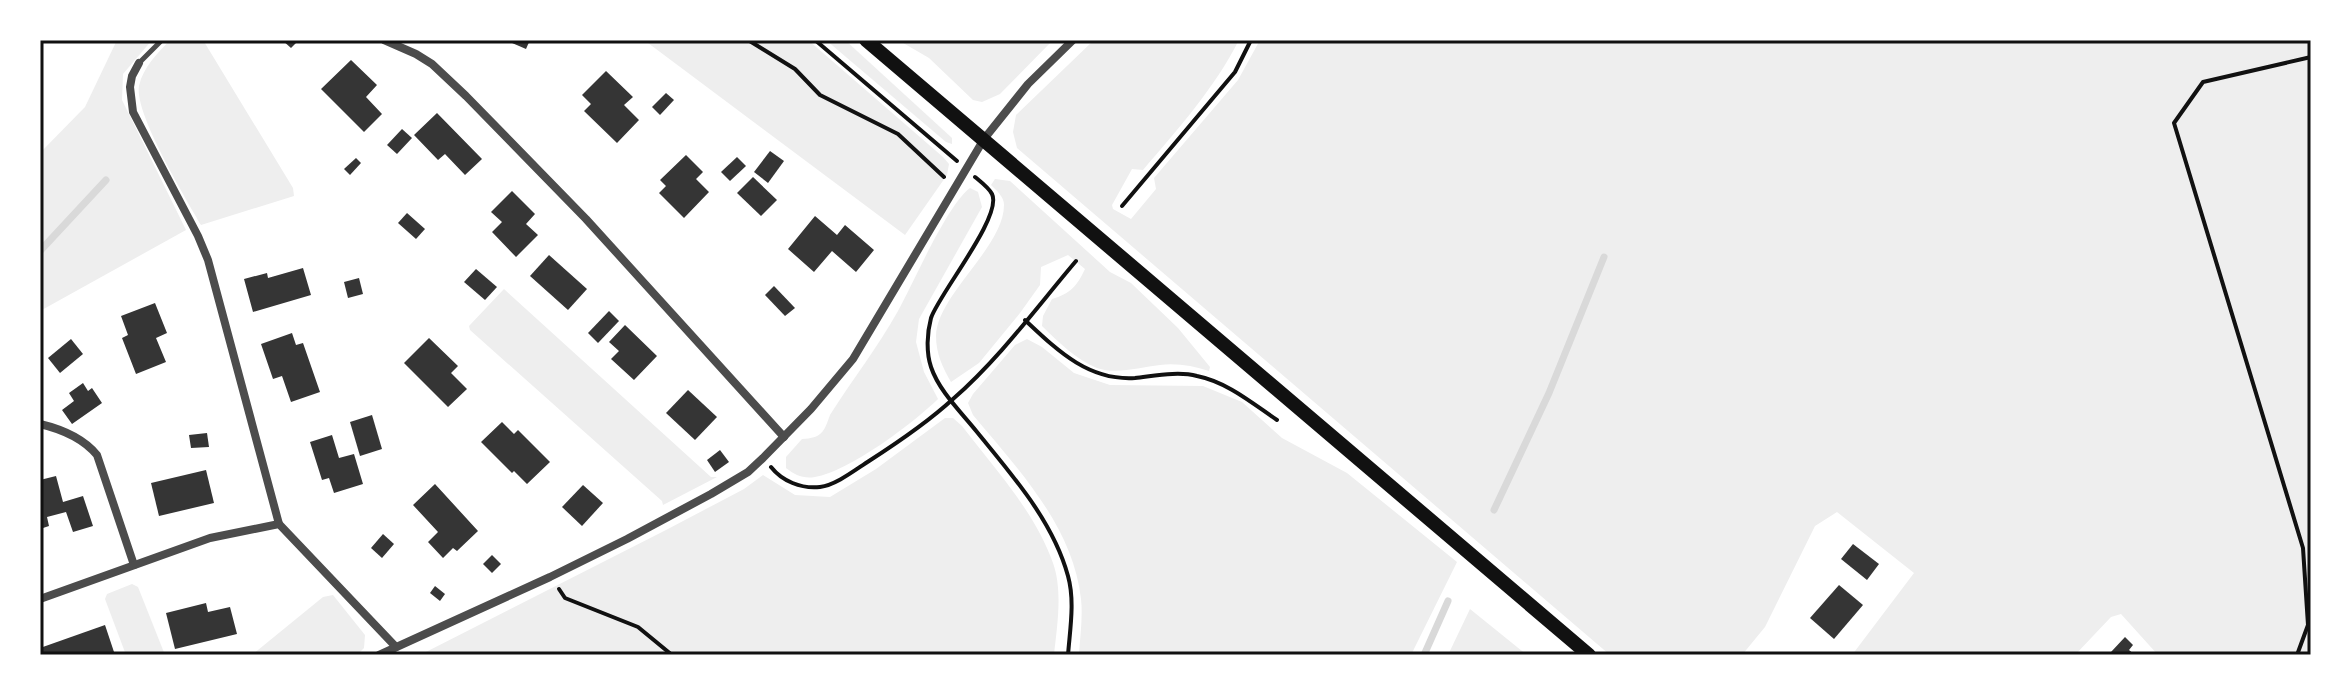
<svg xmlns="http://www.w3.org/2000/svg" width="2351" height="695" viewBox="0 0 2351 695" font-family="'Archivo Narrow',sans-serif">
  <style>
    .green { fill: #eee }
    .lines { fill: none; stroke-linecap: round; stroke-linejoin: round }
    .stream { stroke: #d9d9d9; stroke-width: 7 }
    .building { fill: #353535 }
    .path { stroke: #111; stroke-width: 4 }
    .service { stroke: #4c4c4c; stroke-width: 5 }
    .minor { stroke: #4c4c4c; stroke-width: 8 }
    .primary { stroke: #111; stroke-width: 14 }
    .neatline { fill: none; stroke: #111; stroke-width: 3 }
  </style>
  <rect width="100%" height="100%" fill="#fff"/>
  <g class="green">
    <path d="M117,40h35l-29,34 -1,26 64,130 -146,81v-158l45,-46z"/>
    <path d="M170,40h33l90,148 1,8 -93,29c-15,-26 -67,-112 -62,-139 4,-19 19,-33 31,-46z"/>
    <path d="M644,40h164l135,117 6,7 -2,11 -42,60z"/>
    <path d="M826,40h19l107,98v6l-6,-2z"/>
    <path d="M898,40h155l-53,54 -18,8 -9,-2 -44,-42z"/>
    <path d="M1094,40h145c-25,49 -61,89 -96,130l-11,-1 -20,36 1,4 18,10 25,-30 -2,-11 84,-98 22,-40h1051v615h-153l-37,-41 -10,3 -36,38h-223l62,-82 -77,-61 -22,14 -50,101 -23,28h-132l-593,-507 -4,-16 3,-17z"/>
    <path d="M995,179l15,2 100,91 21,11 47,45 32,39 -1,4c-16,-5 -32,-8 -49,-6 -20,2 -43,10 -63,3 -20,-8 -40,-27 -55,-42l1,-10 9,-17c18,-5 25,-13 33,-30l-17,-14 -27,12 -1,18 -20,28 -41,50 -28,19c-8,-14 -15,-28 -15,-46 1,-41 68,-89 68,-131 0,-8 -7,-14 -13,-20z"/>
    <path d="M970,188l8,4 4,15 -63,112 -3,23 8,30 14,27c-26,25 -88,72 -123,78 -12,2 -20,-2 -29,-9v-11l16,-18c20,-1 22,-7 28,-24 22,-35 48,-68 68,-104 16,-29 49,-106 72,-123z"/>
    <path d="M504,289l207,188h6l-54,28 -1,-4 -192,-171 -1,-4z"/>
    <path d="M1027,339l15,8 32,26 36,12 93,1 39,16 40,36 65,35 110,89 -46,93h-332c1,-18 4,-38 2,-56 -8,-73 -63,-130 -108,-184l-5,-12 5,-9 42,-49z"/>
    <path d="M945,418h8l9,8c33,43 73,86 91,137 10,28 4,63 1,92h-634l246,-125 78,-41 19,-14 32,20 35,2 46,-28z"/>
    <path d="M132,584l6,3 27,68h-39l-21,-56 2,-5z"/>
    <path d="M333,595l32,40 -1,13 -7,7h-105l71,-58z"/>
    <path d="M1470,609l57,46h-79z"/>
  </g>
  <g class="lines">
    <g class="stream">
      <path d="M40,251l66,-71"/>
      <path d="M1494,510l55,-117 55,-136"/>
      <path d="M1424,655l24,-54"/>
    </g>
  </g>
  <g class="building">
    <path d="M282,40h17l-8,8z"/>
    <path d="M505,40h25l-4,9z"/>
    <path d="M351,60l26,25 -11,12 16,17 -18,18 -43,-43z"/>
    <path d="M606,71l27,26 -9,8 15,15 -22,23 -33,-32 7,-7 -9,-9z"/>
    <path d="M666,93l8,7 -14,15 -8,-8z"/>
    <path d="M437,113l45,46 -17,16 -20,-21 -7,6 -24,-25z"/>
    <path d="M402,129l10,9 -15,16 -10,-9z"/>
    <path d="M770,151l14,10 -16,22 -14,-11z"/>
    <path d="M686,155l17,17 -7,7 13,13 -25,26 -25,-25 7,-7 -6,-6z"/>
    <path d="M737,157l9,9 -16,15 -9,-9z"/>
    <path d="M356,158l5,5 -11,12 -6,-6z"/>
    <path d="M753,177l24,23 -16,16 -24,-23z"/>
    <path d="M512,191l23,23 -9,10 12,11 -22,22 -24,-25 10,-10 -11,-10z"/>
    <path d="M407,213l18,16 -9,10 -18,-16z"/>
    <path d="M815,216l22,19 8,-10 29,25 -18,22 -24,-21 -18,21 -26,-23z"/>
    <path d="M549,255l38,34 -19,21 -38,-34z"/>
    <path d="M303,268l8,27 -58,17 -9,-33 23,-6 1,5z"/>
    <path d="M476,269l21,18 -12,13 -21,-18z"/>
    <path d="M359,278l4,16 -15,4 -4,-16z"/>
    <path d="M774,286l21,22 -10,8 -20,-21z"/>
    <path d="M155,303l12,30 -11,5 10,24 -30,12 -14,-36 6,-3 -7,-19z"/>
    <path d="M609,311l10,10 -21,22 -10,-10z"/>
    <path d="M625,325l32,31 -23,24 -23,-21 8,-8 -10,-9z"/>
    <path d="M292,333l4,12 7,-2 17,49 -29,10 -9,-26 -9,3 -12,-35z"/>
    <path d="M429,338l29,28 -7,7 16,16 -19,18 -44,-44z"/>
    <path d="M71,339l12,15 -23,19 -12,-15z"/>
    <path d="M83,383l5,8 4,-3 10,15 -30,21 -10,-14 12,-9 -5,-8z"/>
    <path d="M688,390l29,27 -22,23 -29,-27z"/>
    <path d="M372,415l10,34 -22,7 -10,-34z"/>
    <path d="M502,422l12,12 4,-4 32,32 -23,22 -13,-13 -2,2 -31,-31z"/>
    <path d="M207,433l2,14 -18,1 -2,-13z"/>
    <path d="M332,435l7,23 15,-4 9,30 -29,9 -5,-15 -7,2 -12,-38z"/>
    <path d="M720,450l9,12 -14,10 -8,-12z"/>
    <path d="M206,470l8,33 -55,13 -8,-33z"/>
    <path d="M56,476l7,26 20,-6 10,30 -20,6 -7,-20 -19,5 2,9 -9,3v-49z"/>
    <path d="M435,484l43,47 -21,20 -4,-3 -10,10 -15,-16 10,-10 -25,-27z"/>
    <path d="M583,485l20,18 -21,23 -20,-19z"/>
    <path d="M383,534l11,10 -12,14 -11,-10z"/>
    <path d="M1853,544l26,20 -12,16 -26,-21z"/>
    <path d="M492,555l9,9 -9,9 -9,-9z"/>
    <path d="M1839,585l24,20 -29,34 -24,-21z"/>
    <path d="M435,586l10,8 -5,7 -10,-8z"/>
    <path d="M206,603l2,9 22,-5 7,27 -62,15 -9,-36z"/>
    <path d="M105,625l10,30h-75v-7z"/>
    <path d="M2125,637l8,8 -4,5 6,5h-20l-4,-3z"/>
  </g>
  <g class="lines">
    <g class="path">
      <path d="M748,40l47,29 25,26 78,39 46,43"/>
      <path d="M815,40l142,121"/>
      <path d="M975,177c6,5 14,11 17,17 11,22 -53,100 -61,124 -4,15 -5,34 0,49 8,24 30,45 46,65 35,43 76,89 91,144 7,25 2,53 0,79"/>
      <path d="M1122,206l113,-134 16,-32"/>
      <path d="M1025,320c32,30 63,61 110,58 19,-2 43,-7 62,-2 30,6 55,27 80,44"/>
      <path d="M771,467c11,14 30,22 49,20 16,-2 35,-17 49,-26 28,-18 59,-39 84,-62 46,-40 84,-92 123,-138"/>
      <path d="M559,589l6,9 73,29 34,28"/>
      <path d="M2297,655l11,-30 -5,-77 -129,-425 29,-41 108,-25"/>
    </g>
    <path class="service" d="M139,63l23,-23"/>
    <g class="minor">
      <path d="M384,40l32,14 16,10 34,32 120,123 198,218"/>
      <path d="M139,63l-7,13 -2,11 3,25 65,124 10,24 71,264"/>
      <path d="M40,424c21,5 43,14 57,31l37,110"/>
      <path d="M40,599l170,-61 69,-14 117,123"/>
      <path d="M379,655l171,-78 77,-38 84,-45 37,-22 15,-14 48,-49 42,-50 131,-220 44,-55 45,-44"/>
    </g>
    <path class="primary" d="M866,40l723,615"/>
  </g>
  <rect width="2351" height="695" fill="none" stroke="#ffffff" stroke-width="84"/>
  <rect x="42" y="42" width="2267" height="611" class="neatline"/>
</svg>
